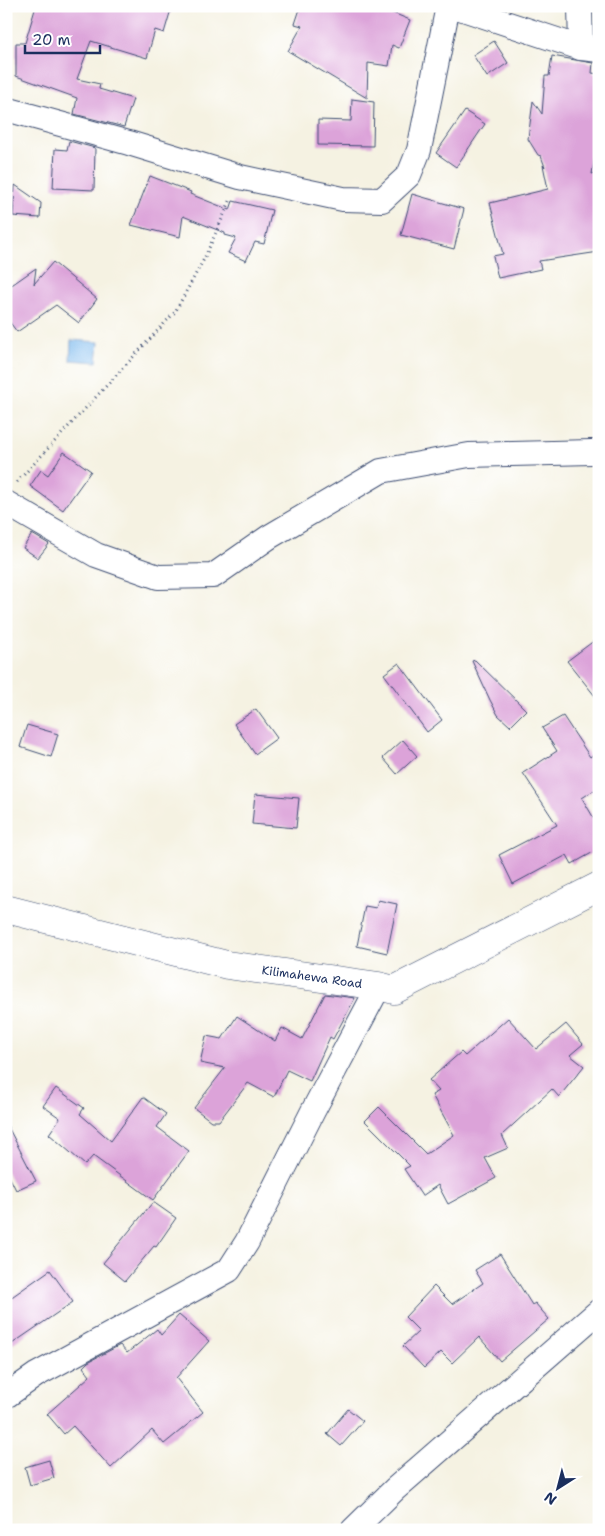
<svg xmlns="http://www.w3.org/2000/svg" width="605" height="1536" viewBox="0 0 605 1536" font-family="'Shantell Sans',sans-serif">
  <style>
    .water { fill: #79b8ed; stroke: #4a74a6 }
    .building { fill: #dca3d9 }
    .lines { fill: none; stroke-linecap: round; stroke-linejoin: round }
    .street-casing { stroke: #3c4c72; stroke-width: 26 }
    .secondary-casing { stroke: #3c4c72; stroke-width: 29 }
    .path { stroke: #3c4c72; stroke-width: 3; stroke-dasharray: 1 4; stroke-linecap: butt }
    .street { stroke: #fff; stroke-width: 24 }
    .secondary { stroke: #fff; stroke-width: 28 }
    .labels { text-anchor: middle; stroke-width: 4.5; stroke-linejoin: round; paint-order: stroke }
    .street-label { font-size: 12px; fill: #1b2f5e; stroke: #fff }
  </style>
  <rect width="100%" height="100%" fill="#fff"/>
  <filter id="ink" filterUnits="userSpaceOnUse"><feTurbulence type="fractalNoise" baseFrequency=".02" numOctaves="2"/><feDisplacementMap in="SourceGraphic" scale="10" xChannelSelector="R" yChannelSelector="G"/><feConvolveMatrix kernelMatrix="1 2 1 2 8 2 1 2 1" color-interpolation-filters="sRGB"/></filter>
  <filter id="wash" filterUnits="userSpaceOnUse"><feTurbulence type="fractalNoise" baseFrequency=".0096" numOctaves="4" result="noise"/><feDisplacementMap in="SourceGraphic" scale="20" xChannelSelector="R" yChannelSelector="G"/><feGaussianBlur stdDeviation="1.12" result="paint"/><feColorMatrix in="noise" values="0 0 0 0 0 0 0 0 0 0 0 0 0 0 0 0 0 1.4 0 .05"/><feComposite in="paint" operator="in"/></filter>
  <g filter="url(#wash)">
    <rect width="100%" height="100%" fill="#f5f2e2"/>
    <path class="water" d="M71,340l28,2 -2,20 -27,-2z"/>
    <g id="blocks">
      <g class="building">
        <path d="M36,6h136l-8,27 -9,-3 -8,28 -56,-17 -14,38 23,5 -1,5 34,10 -9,28 -50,-13 3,-16 -61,-22v-33h9z"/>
        <path d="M301,6h75l34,14 -11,28 -7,-3 -3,21 -21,-3 -1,35 -79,-47 14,-25 -7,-2z"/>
        <path d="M494,41l14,22 -21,14 -14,-22z"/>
        <path d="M552,56l41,7 -1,10 7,1v58l-7,42 7,-2v80l-60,9 2,8 -43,9 -5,-22 10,-2 -13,-51 58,-14 -5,-24 2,2 -4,-11 -3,-1 -10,-16 5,-38 9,13 3,-38h4z"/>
        <path d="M352,99l22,3 -1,44 -55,-1v-25l33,1z"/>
        <path d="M465,111l20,13 -29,43 -20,-14z"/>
        <path d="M69,141l26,7 -1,42 -41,-2 2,-39 12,1z"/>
        <path d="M150,176l41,16 -1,2 40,16 3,-9 39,9 -8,34 -9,-2 -9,19 -18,-8 8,-15 -11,-3v-2l-42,-17 -3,21 -49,-12z"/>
        <path d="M15,185l26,18 -1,15 -27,-2z"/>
        <path d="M412,194l52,15 -10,40 -53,-14z"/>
        <path d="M53,262l44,37 -18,24 -23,-18 -39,27 -11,-15v-28l30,-21 -2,16z"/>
        <path d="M64,452l27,19 -28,39 -33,-24 11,-16 7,5z"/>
        <path d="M32,534l17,10 -11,14 -15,-10z"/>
        <path d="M599,637v64l-32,-40z"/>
        <path d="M475,660l51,50 -16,16 -12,-11 -8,-15 -18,-39z"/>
        <path d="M399,663l43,57 -15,12 -43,-58z"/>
        <path d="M256,709l21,29 -22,16 -21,-30z"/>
        <path d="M563,716l27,41 9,-6v36l-17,11 17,29v22l-27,15 -5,-9 -54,29 -14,-29 58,-30 -34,-52 34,-22 -15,-23z"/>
        <path d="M27,725l31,9 -7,23 -31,-10z"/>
        <path d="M403,740l14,16 -20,18 -14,-16z"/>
        <path d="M255,794l44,4 -3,30 -44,-4z"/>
        <path d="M378,900l19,4 -10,49 -30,-7 8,-40 11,2z"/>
        <path d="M325,994l30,4 -22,41 -3,-2 -20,44 -23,-11 -13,27 -26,-14 -29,38h-8l-17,-13 31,-40 -25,-5 6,-27 16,3 15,-23 38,25 7,-13 20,11z"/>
        <path d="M508,1018l28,31 30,-25 17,20 -13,11 14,11 -25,31 -7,-8 -50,46 6,13 -23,10 11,20 -48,26 -10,-19 -16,11 -18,-27 6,-3 -45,-45 14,-14 47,47 28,-19 -22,-40 7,-4 -10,-11 32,-28 4,4z"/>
        <path d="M56,1088l28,20 -4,6 31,27 32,-44 23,17 -9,13 32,24 -36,49 -60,-44 -8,9 -36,-31 11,-16 -17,-12z"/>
        <path d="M6,1123l30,58 -20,9 -10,-20z"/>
        <path d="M153,1202l23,16 -20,29 -2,-1 -29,35 -22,-18z"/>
        <path d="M500,1254l32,51 3,-2 14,16 -49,42 -21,-24 -27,26 -11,-11 -17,16 -21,-22 16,-15 -14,-14 29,-31 18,18 31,-21 -8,-13z"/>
        <path d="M50,1270l23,32 -67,46v-47z"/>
        <path d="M179,1315l30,26 -33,37 27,34 -39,32 -12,-14 -41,38 -38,-42 -9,8 -17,-20 43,-38 -7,-9 5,-5 32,-17 7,8 30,-24 4,6z"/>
        <path d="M348,1409l15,12 -22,25 -14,-12z"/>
        <path d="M49,1460l5,18 -24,7 -5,-18z"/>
      </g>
    </g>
  </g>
  <g filter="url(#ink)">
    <use href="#blocks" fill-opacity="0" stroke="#3c4c72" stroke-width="1"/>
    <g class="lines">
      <defs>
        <g id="street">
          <path d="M454,6l127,42 18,2"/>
          <path d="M580,6l1,42"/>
          <path d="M6,109l123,34 111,34 103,22 39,1 27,-25 10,-25 29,-144"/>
          <path d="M6,503l90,52 62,22 55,-1 56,-39 112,-66 88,-16 123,-3"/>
          <path d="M6,1396l30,-21 193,-105 18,-28 66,-131 66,-125"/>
          <path d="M353,1530l42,-41 204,-178"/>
        </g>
        <path id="secondary" d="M6,909l221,56 152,21 15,4 205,-104"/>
      </defs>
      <use href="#street" class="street-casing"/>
      <use href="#secondary" class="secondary-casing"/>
      <path class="path" d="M17,482l158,-170 29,-53 27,-60"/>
      <use href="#street" class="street"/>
      <use href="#secondary" class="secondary"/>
    </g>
  </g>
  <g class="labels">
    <g class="street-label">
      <text transform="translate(312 977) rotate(8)" y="4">Kilimahewa Road</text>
    </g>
  </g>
  <rect width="605" height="1536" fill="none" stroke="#fff" stroke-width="25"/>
  <g transform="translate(558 1488) rotate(216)" stroke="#ffffff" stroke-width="4" paint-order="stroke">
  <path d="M0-4L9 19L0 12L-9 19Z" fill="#1b2f5e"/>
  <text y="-8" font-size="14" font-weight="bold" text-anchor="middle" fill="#1b2f5e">N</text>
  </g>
  <path d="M25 45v8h75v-8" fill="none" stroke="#1b2f5e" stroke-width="2.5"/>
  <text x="32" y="45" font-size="15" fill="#1b2f5e" stroke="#ffffff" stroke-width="4" paint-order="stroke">20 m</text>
</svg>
